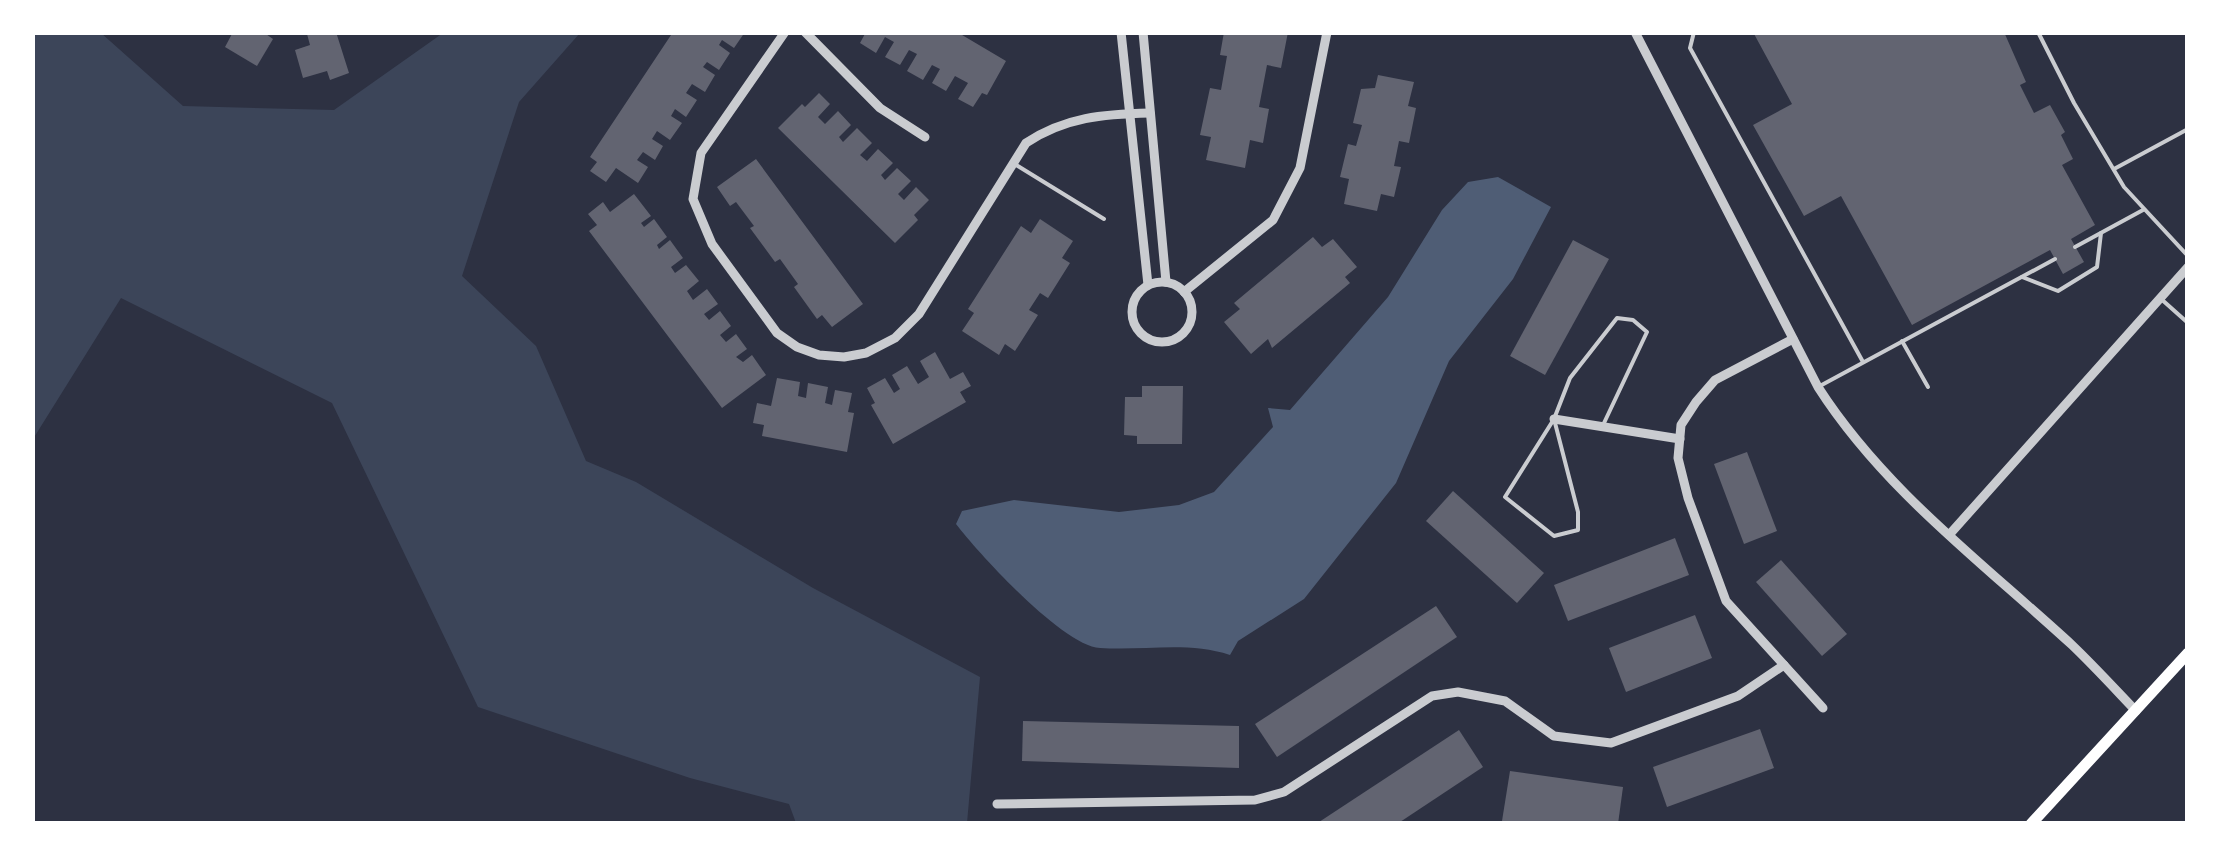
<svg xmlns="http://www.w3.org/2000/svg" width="2220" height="856" viewBox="0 0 2220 856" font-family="Merriweather,serif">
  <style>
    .green { fill: #3c4559 }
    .water { fill: #4f5d75 }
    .building { fill: #626471 }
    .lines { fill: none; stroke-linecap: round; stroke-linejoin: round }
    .service { stroke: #caccd0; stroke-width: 4 }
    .minor { stroke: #caccd0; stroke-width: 9 }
    .secondary { stroke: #fff; stroke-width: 11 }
  </style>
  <rect width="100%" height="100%" fill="#2d3142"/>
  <path class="green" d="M33,32l68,1 82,73 151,4 109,-77h137l-61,69 -57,174 74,70 50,115 50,21 177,106 167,89 -13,146h-171l-7,-19 -99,-26 -212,-71 -146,-304 -211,-105 -88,141z"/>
  <path class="water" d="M1498,177l53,30 -38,72 -64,82 -53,122 -92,116 -66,42 -8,14c-42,-14 -86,-4 -130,-7 -37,-2 -121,-94 -144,-124l6,-13 52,-11 105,12 60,-7 35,-13 59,-65 -5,-19 22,2 98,-113 54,-87 26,-28z"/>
  <g class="building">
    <path d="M233,32h30l10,7 -16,27 -32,-19z"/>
    <path d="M336,32l13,41 -19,7 -3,-9 -24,7 -8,-28 15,-5 -3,-11z"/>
    <path d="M673,32h72l-11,16 -12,-8 -3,5 11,8 -11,17 -12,-8 -4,5 12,8 -10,17 -13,-8 -6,9 11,7 -11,17 -11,-8 -4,7 11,7 -12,17 -13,-9 -5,8 11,7 -8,14 -12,-8 -6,8 11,7 -10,16 -22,-15 -10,14 -16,-11 7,-9 -7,-5z"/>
    <path d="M866,32h91l49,29 -19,34 -5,-2 -9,14 -15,-8 10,-16 -13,-7 -9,15 -14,-8 8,-14 -8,-4 -9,15 -16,-9 10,-17 -8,-4 -9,15 -15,-8 9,-15 -9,-5 -9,16 -16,-10z"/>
    <path d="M1224,32h64l-7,36 -14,-3 -8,42 10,2 -6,34 -13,-3 -5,28 -39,-8 5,-23 -11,-2 10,-47 11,2 6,-34 -7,-1z"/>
    <path d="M1753,32h251l22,50 -6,3 14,28 16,-8 15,27 -4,3 12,24 -11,6 33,60 -24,14 13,23 -21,12 -13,-24 -138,75 -71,-129 -37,20 -51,-91 39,-21z"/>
    <path d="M1378,75l36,7 -6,24 8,2 -7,35 -10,-2 -5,25 7,1 -7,30 -13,-3 -4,17 -33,-7 5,-25 -9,-2 8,-33 8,2 6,-21 -9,-2 8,-34 14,-1z"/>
    <path d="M819,93l11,11 -12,13 7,7 13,-13 13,14 -12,12 4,5 14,-14 15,15 -12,12 7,6 11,-12 15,14 -12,12 4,5 12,-12 14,13 -13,13 6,6 12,-13 13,13 -15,15 4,5 -23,23 -117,-115 24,-24 3,3z"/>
    <path d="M756,159l107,145 -31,23 -10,-12 -5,4 -23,-32 4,-3 -18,-25 -5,3 -25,-34 4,-2 -18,-24 -6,4 -13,-19z"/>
    <path d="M634,194l17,22 -10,7 3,4 10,-8 13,18 -10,8 2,4 11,-9 13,18 -12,9 4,6 11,-8 13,16 -12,10 6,9 14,-11 11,15 -14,10 5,6 11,-9 11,15 -11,9 6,7 10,-8 11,15 -11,8 7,5 9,-7 14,20 -44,33 -133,-177 8,-6 -9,-11 15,-12 7,10z"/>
    <path d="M1040,219l33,22 -11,17 8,5 -22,35 -8,-5 -11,17 9,5 -23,36 -10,-7 -6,11 -37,-24 12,-18 -6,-4 53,-83 10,7z"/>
    <path d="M1313,237l9,10 11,-8 24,28 -12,10 5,6 -78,65 -4,-9 -17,15 -27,-32 16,-13 -6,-6z"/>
    <path d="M1573,240l36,19 -64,116 -35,-19z"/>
    <path d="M935,352l15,27 13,-7 8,14 -11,6 6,10 -73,42 -22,-39 4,-2 -8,-15 18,-10 9,15 6,-4 -8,-14 15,-9 11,18 11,-7 -9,-16z"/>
    <path d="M777,378l23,4 -2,14 8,2 2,-15 20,4 -3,16 7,2 3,-15 17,3 -4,19 6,1 -7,39 -85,-16 2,-11 -11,-2 4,-20 14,3z"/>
    <path d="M1142,386h41l-1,58h-45v-8l-13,-1 1,-38h17z"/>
    <path d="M1747,452l30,79 -33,13 -30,-80z"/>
    <path d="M1453,491l91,82 -27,30 -91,-82z"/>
    <path d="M1675,538l14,37 -121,46 -14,-36z"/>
    <path d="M1781,560l66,74 -25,22 -66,-74z"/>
    <path d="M1436,606l21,31 -180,120 -22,-33z"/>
    <path d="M1695,615l17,43 -86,34 -17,-44z"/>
    <path d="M1023,721l216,5v42l-217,-7z"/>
    <path d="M1760,729l14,39 -107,39 -14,-40z"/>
    <path d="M1459,730l24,37 -86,57h-81z"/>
    <path d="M1510,771l113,16 -5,37 -116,-3z"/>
  </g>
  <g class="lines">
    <g class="service">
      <path d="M1694,32l-4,16 173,314"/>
      <path d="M2038,32l36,71 50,84 64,69"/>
      <path d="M1013,163l91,56"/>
      <path d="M2114,169l74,-40"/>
      <path d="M2075,247l68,-37"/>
      <path d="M2022,277l36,14 39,-24 4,-34"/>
      <path d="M2160,298l28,25"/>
      <path d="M1902,341l26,46"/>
      <path d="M1818,387l237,-128"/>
      <path d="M1554,419l24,93v18l-24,6 -49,-39 49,-78 16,-41 47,-60 16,2 14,12 -43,91"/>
      <path d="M32,817l1,7"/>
    </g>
    <g class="minor">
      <path d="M785,32l-84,121 -8,46 19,45 65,89 20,14 22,8 25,2 22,-4 29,-15 24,-24 107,-171c39,-26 78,-29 124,-30"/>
      <path d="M805,32l75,76 45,29"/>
      <path d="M1121,32l27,253"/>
      <path d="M1143,32l23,250"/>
      <path d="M1635,32l183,355c66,103 165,176 254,258 22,21 43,44 64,66"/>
      <circle cx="1162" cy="312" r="30"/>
      <path d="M1184,292l89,-72 27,-52 27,-136"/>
      <path d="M1793,339l-78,41 -19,22 -15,23 -3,33 10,40 38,103 97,107"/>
      <path d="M1554,419l126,20"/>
      <path d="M1949,535l239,-268"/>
      <path d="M997,804l258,-4 29,-8 148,-96 26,-4 47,9 49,35 57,7 127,-47 46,-31"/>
    </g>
    <path class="secondary" d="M2031,824l157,-171"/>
  </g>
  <rect width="2220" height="856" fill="none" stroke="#ffffff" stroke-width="70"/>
</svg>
